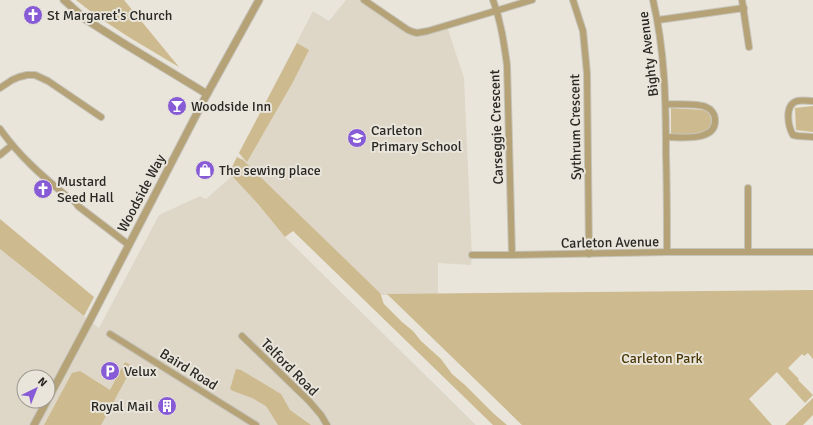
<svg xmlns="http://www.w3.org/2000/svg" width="813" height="425" viewBox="0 0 813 425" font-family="Signika,sans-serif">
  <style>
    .built { fill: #ded7c8; fill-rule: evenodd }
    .green { fill: #cdba8e }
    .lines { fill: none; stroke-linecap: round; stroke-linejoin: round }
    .pedestrian-casing { stroke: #c6c3ba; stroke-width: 6 }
    .minor-casing { stroke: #c6c3ba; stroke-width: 8 }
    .tertiary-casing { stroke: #c6c3ba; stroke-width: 9 }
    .pedestrian { stroke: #b5a276; stroke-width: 4.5 }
    .minor { stroke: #b5a276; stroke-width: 6 }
    .tertiary { stroke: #b5a276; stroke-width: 7 }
    .labels { text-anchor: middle; stroke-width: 4; stroke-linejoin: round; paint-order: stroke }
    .poi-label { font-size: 14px; fill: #292824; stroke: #e9e5db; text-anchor: start }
    .street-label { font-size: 14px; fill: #292824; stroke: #e9e5db }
    .park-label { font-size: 14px; fill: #4b3908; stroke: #e9e5db }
  </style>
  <rect width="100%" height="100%" fill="#e9e5db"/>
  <g class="built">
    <path d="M346,0h18l49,32 34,-6 17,52 8,179 -1,8 -33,-2v31l-57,1 -138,-135 -4,-7 74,-142 16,10z"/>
    <path d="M232,176l26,28 27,33 191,188h-476v-176l99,79 60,-113 41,-19 6,3zM24,377h24v24h-24z"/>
  </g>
  <g class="green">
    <path d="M76,0h48l55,67c-35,-21 -71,-41 -103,-67z"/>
    <path d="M297,43l12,7 -16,32 -46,80 -8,-9z"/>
    <path d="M813,106v26l-17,-2 -1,-22z"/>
    <path d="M671,108l33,2c4,2 7,5 7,10 3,19 -28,15 -40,15z"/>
    <path d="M237,157l6,3 137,133c2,4 2,7 4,11l18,18 11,9 8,10 20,18 11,15 13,11 28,28 14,12h-14l-200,-194 -8,6 -27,-33 -26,-28 2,-3 -4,-2z"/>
    <path d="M0,219l94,78 -10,19 -84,-67z"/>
    <path d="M813,290v69l-5,-6 -4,3 -2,-2 -14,14 11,11 -1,1 15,15 -8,8 -28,-31 -28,27 23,26h-250l-135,-131z"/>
    <path d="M125,362l8,4 -32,59h-57l28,-52 8,-2 30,19z"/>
    <path d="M236,369l5,1 40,24 9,16 21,15h-33l-12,-19 -14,-8 -19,-7 -3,-2z"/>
    <path d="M813,398v17l-10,10h-18z"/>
  </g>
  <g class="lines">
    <defs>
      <path id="pedestrian" d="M69,198l9,8"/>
      <g id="minor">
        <path d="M364,0l44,30 5,2 4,1 11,-2 104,-31"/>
        <path d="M493,0c8,22 11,43 14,65l5,190"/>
        <path d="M573,0l10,31 4,42 2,181"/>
        <path d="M653,0c12,51 13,103 13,155 1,32 1,65 1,97"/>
        <path d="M742,0l7,47"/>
        <path d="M658,20l86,-12"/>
        <path d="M0,88l12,-8 7,-3 8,-2h8l13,6 53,36"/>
        <path d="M813,101c-5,0 -11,-1 -16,0 -13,4 -9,25 -4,34l5,1 15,1"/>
        <path d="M666,104c11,1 31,-1 40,3 5,2 9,7 9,12 2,23 -34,18 -49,18"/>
        <path d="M0,129c20,28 42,47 69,69"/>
        <path d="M0,155l12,-10"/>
        <path d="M78,206l51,39"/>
        <path d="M748,252v-64"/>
        <path d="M472,255h40l155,-3h146"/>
        <path d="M110,334l146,91"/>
        <path d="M242,336l67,65 12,14 6,10"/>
      </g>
      <g id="tertiary">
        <path d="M64,0l21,19 38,24 84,51"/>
        <path d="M48,399l41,-77 118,-228 52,-94"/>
        <path d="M34,425l13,-24"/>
      </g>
    </defs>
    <use href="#pedestrian" class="pedestrian-casing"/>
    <use href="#minor" class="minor-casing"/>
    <use href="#tertiary" class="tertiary-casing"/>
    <use href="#pedestrian" class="pedestrian"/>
    <use href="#minor" class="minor"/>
    <use href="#tertiary" class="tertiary"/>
  </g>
  <defs>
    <symbol id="church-disc" viewBox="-11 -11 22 22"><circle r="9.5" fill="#875bd5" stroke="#e9e5db"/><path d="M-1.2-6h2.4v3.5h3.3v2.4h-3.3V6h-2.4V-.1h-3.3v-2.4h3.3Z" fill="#fff"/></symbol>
    <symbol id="bar-disc" viewBox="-11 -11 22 22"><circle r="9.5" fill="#875bd5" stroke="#e9e5db"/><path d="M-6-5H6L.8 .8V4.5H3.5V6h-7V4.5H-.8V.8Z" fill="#fff"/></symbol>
    <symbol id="school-disc" viewBox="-11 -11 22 22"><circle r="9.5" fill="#875bd5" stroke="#e9e5db"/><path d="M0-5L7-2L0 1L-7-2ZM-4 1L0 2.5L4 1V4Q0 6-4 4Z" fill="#fff"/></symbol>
    <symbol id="shop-disc" viewBox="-11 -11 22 22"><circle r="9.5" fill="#875bd5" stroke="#e9e5db"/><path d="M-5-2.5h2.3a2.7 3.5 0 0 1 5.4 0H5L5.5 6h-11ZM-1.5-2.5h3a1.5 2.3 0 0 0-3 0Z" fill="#fff"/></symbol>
    <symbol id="parking-disc" viewBox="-11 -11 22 22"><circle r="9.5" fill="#875bd5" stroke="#e9e5db"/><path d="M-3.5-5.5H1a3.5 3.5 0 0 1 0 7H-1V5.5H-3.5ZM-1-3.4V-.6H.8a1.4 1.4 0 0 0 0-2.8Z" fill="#fff"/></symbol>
    <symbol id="building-disc" viewBox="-11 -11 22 22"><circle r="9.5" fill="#875bd5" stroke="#e9e5db"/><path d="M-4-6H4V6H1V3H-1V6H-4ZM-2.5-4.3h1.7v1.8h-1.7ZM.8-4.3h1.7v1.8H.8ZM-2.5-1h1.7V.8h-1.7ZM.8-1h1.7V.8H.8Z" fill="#fff"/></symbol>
  </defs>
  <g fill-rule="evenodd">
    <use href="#church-disc" x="22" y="4" width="22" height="22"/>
    <use href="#bar-disc" x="166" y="95" width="22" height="22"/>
    <use href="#school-disc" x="346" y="127" width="22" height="22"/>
    <use href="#shop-disc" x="194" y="159" width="22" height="22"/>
    <use href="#church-disc" x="32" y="178" width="22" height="22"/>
    <use href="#parking-disc" x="99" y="360" width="22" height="22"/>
    <use href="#building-disc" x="156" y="395" width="22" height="22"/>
  </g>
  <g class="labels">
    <g class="poi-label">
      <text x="47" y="20">St Margaret's Church</text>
      <text x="191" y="111">Woodside Inn</text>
      <text x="371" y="135">Carleton<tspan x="371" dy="16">Primary School</tspan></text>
      <text x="219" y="175">The sewing place</text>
      <text x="57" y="186">Mustard<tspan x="57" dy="16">Seed Hall</tspan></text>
      <text x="124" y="376">Velux</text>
      <text x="153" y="411" text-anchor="end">Royal Mail</text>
    </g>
    <g class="street-label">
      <text transform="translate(648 54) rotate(-97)" y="5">Bighty Avenue</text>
      <text transform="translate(496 127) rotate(-92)" y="5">Carseggie Crescent</text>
      <text transform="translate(575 127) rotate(-91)" y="5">Sythrum Crescent</text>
      <text transform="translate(141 193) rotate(-62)" y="5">Woodside Way</text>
      <text transform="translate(610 242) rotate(-1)" y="5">Carleton Avenue</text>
      <text transform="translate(290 367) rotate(45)" y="5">Telford Road</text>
      <text transform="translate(189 369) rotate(32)" y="5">Baird Road</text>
    </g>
    <g class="park-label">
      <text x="662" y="363">Carleton Park</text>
    </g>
  </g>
  <g transform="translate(36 389) rotate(43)"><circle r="19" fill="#e9e5db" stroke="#9c9992"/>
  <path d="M0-3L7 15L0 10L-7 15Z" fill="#875bd5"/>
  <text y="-6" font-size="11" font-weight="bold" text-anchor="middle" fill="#292824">N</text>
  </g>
</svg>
